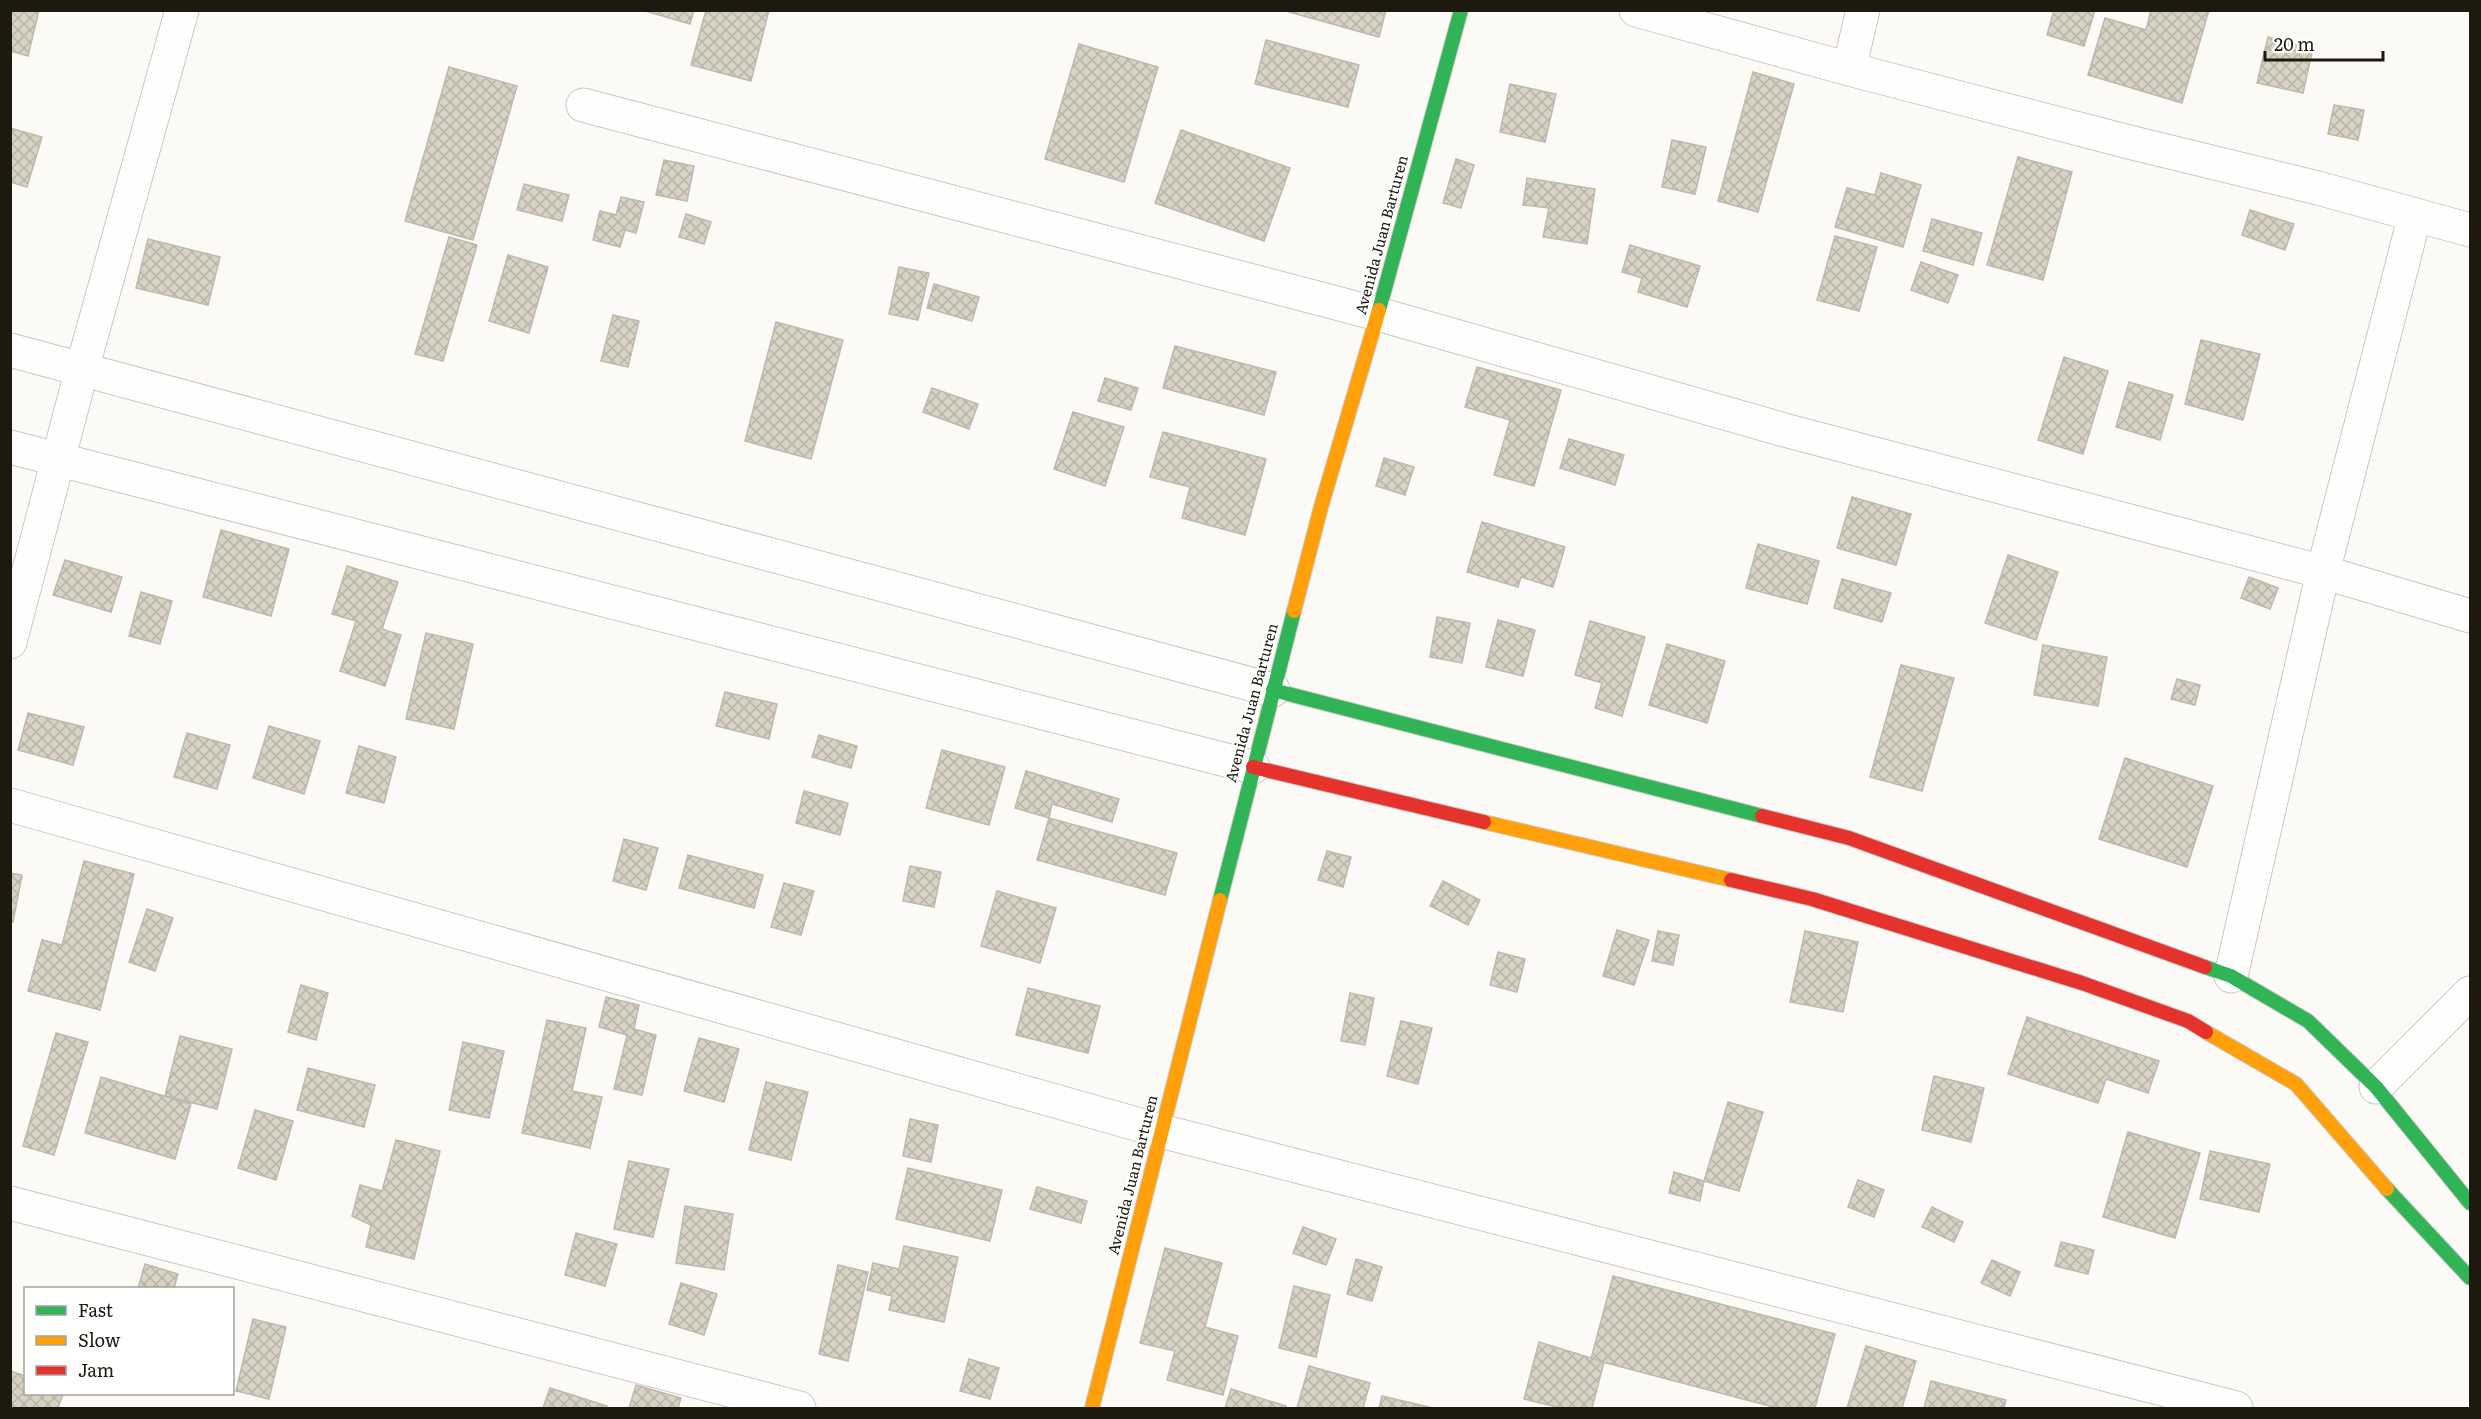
<svg xmlns="http://www.w3.org/2000/svg" width="2481" height="1419" viewBox="0 0 2481 1419" font-family="Literata,serif">
  <style>
    .building { fill: url(#building-cross-hatch); stroke: #bcb9b2; stroke-width: 1.5 }
    .lines { fill: none; stroke-linecap: round; stroke-linejoin: round }
    .street-casing { stroke: #ccc8c2; stroke-width: 35 }
    .fast-casing { stroke: #ccc8c2; stroke-width: 16 }
    .slow-casing { stroke: #ccc8c2; stroke-width: 16 }
    .jam-casing { stroke: #ccc8c2; stroke-width: 16 }
    .street { stroke: #fffefe; stroke-width: 33 }
    .fast { stroke: #30b455; stroke-width: 14 }
    .slow { stroke: #ff9f0a; stroke-width: 14 }
    .jam { stroke: #e5322d; stroke-width: 14 }
    .labels { text-anchor: middle; stroke-width: 4.5; stroke-linejoin: round; paint-order: stroke }
    .street-label { font-size: 15px; fill: #1d190f; stroke: #fff }
  </style>
  <defs>
    <pattern id="building-cross-hatch" width="8" height="8" patternUnits="userSpaceOnUse" patternTransform="scale(1.5)"><rect width="8" height="8" fill="#d7d2c3"/><path d="M0 0l8 8M0 8l8-8" fill="none" stroke="#b8b4a6"/></pattern>
  </defs>
  <rect width="100%" height="100%" fill="#fcfaf7"/>
  <g class="building">
    <path d="M10,10h29l-11,46 -18,-5z"/>
    <path d="M642,10h52l-4,14z"/>
    <path d="M706,10h63l-18,71 -60,-16z"/>
    <path d="M1282,10h104l-7,27z"/>
    <path d="M2054,10h41l-11,36 -37,-11z"/>
    <path d="M2151,10h58l-27,93 -94,-28 17,-57 41,12z"/>
    <path d="M2268,37l45,11 -10,45 -46,-10z"/>
    <path d="M1266,40l93,25 -11,42 -93,-23z"/>
    <path d="M1079,44l79,23 -34,115 -79,-23z"/>
    <path d="M449,67l68,19 -44,154 -68,-19z"/>
    <path d="M1753,72l41,12 -36,128 -40,-11z"/>
    <path d="M1510,84l46,10 -11,48 -45,-10z"/>
    <path d="M2334,105l30,5 -6,30 -30,-6z"/>
    <path d="M10,128l32,9 -15,50 -17,-5z"/>
    <path d="M1181,130l109,38 -26,73 -109,-38z"/>
    <path d="M1672,140l34,7 -11,47 -33,-7z"/>
    <path d="M2018,157l54,15 -29,108 -56,-15z"/>
    <path d="M1456,159l18,6 -13,43 -18,-5z"/>
    <path d="M664,160l30,6 -7,35 -31,-6z"/>
    <path d="M1881,173l40,12 -18,62 -68,-20 12,-39 28,7z"/>
    <path d="M1527,178l68,11 -8,55 -44,-7 6,-29 -26,-3z"/>
    <path d="M524,184l45,11 -7,26 -45,-11z"/>
    <path d="M621,197l23,5 -8,31 -11,-3 -5,17 -27,-7 7,-29 16,4z"/>
    <path d="M2250,210l44,14 -9,26 -43,-15z"/>
    <path d="M686,214l25,8 -7,22 -25,-7z"/>
    <path d="M1932,219l50,14 -9,32 -50,-14z"/>
    <path d="M1835,236l42,11 -18,64 -42,-11z"/>
    <path d="M449,237l28,8 -34,116 -28,-7z"/>
    <path d="M148,239l72,18 -12,48 -72,-17z"/>
    <path d="M1630,245l70,21 -13,41 -49,-15 4,-14 -20,-6z"/>
    <path d="M508,255l40,12 -19,66 -40,-12z"/>
    <path d="M1921,262l37,13 -10,28 -37,-13z"/>
    <path d="M899,267l30,6 -11,47 -29,-6z"/>
    <path d="M934,284l45,13 -7,24 -45,-13z"/>
    <path d="M613,315l26,6 -11,46 -27,-6z"/>
    <path d="M776,322l67,18 -32,119 -66,-18z"/>
    <path d="M2201,340l59,14 -17,66 -58,-16z"/>
    <path d="M1175,346l101,26 -12,43 -101,-27z"/>
    <path d="M2064,357l44,14 -25,83 -45,-14z"/>
    <path d="M1477,367l84,23 -27,96 -40,-11 16,-55 -45,-13z"/>
    <path d="M1105,378l33,10 -7,22 -33,-9z"/>
    <path d="M2129,382l44,13 -13,45 -44,-13z"/>
    <path d="M932,388l46,16 -9,25 -46,-17z"/>
    <path d="M1073,412l51,15 -19,59 -51,-17z"/>
    <path d="M1163,432l103,27 -21,76 -63,-17 8,-31 -40,-10z"/>
    <path d="M1569,439l55,16 -9,30 -55,-17z"/>
    <path d="M1384,458l30,9 -9,28 -29,-9z"/>
    <path d="M1852,497l59,17 -15,51 -59,-17z"/>
    <path d="M1482,522l83,25 -12,40 -32,-10 -3,10 -51,-15z"/>
    <path d="M221,530l68,19 -18,67 -68,-19z"/>
    <path d="M1758,544l61,17 -12,43 -61,-16z"/>
    <path d="M2008,555l50,17 -22,68 -51,-17z"/>
    <path d="M65,560l57,17 -11,35 -58,-17z"/>
    <path d="M347,566l51,16 -16,47 19,6 -16,51 -45,-15 16,-50 -24,-7z"/>
    <path d="M2249,577l29,11 -8,21 -29,-11z"/>
    <path d="M1842,579l49,14 -9,29 -48,-14z"/>
    <path d="M141,592l31,9 -12,43 -31,-8z"/>
    <path d="M1437,617l33,6 -8,40 -32,-6z"/>
    <path d="M1498,620l37,10 -12,46 -37,-9z"/>
    <path d="M1590,621l55,16 -23,79 -27,-8 7,-25 -27,-8z"/>
    <path d="M426,633l47,11 -19,85 -48,-10z"/>
    <path d="M1667,644l58,17 -18,62 -58,-18z"/>
    <path d="M2043,645l64,12 -9,49 -64,-11z"/>
    <path d="M1901,665l53,13 -32,113 -52,-14z"/>
    <path d="M2177,679l23,6 -5,20 -24,-6z"/>
    <path d="M725,692l52,12 -8,35 -53,-13z"/>
    <path d="M28,713l56,14 -11,38 -55,-15z"/>
    <path d="M269,726l51,15 -16,53 -51,-16z"/>
    <path d="M187,733l43,12 -13,44 -43,-12z"/>
    <path d="M819,735l38,11 -6,22 -39,-11z"/>
    <path d="M359,746l37,11 -12,46 -38,-10z"/>
    <path d="M942,750l63,17 -16,58 -63,-17z"/>
    <path d="M2125,758l88,28 -26,81 -88,-28z"/>
    <path d="M1026,771l93,28 -7,23 -60,-18 -3,14 -34,-10z"/>
    <path d="M804,791l44,12 -8,32 -44,-12z"/>
    <path d="M1049,818l128,35 -12,42 -128,-35z"/>
    <path d="M624,839l34,9 -12,42 -33,-9z"/>
    <path d="M1327,851l24,6 -8,30 -25,-7z"/>
    <path d="M688,855l75,20 -9,33 -75,-20z"/>
    <path d="M84,861l50,13 -34,136 -72,-19 14,-51 20,5z"/>
    <path d="M910,866l31,6 -7,35 -31,-6z"/>
    <path d="M10,873l12,2 -9,47h-3z"/>
    <path d="M1443,881l37,19 -12,25 -38,-19z"/>
    <path d="M784,883l30,8 -13,44 -30,-8z"/>
    <path d="M997,891l59,17 -16,55 -59,-17z"/>
    <path d="M147,909l26,9 -18,53 -26,-9z"/>
    <path d="M1617,930l32,10 -15,45 -31,-9z"/>
    <path d="M1658,931l21,4 -6,30 -21,-4z"/>
    <path d="M1805,931l53,11 -15,70 -53,-10z"/>
    <path d="M1498,952l27,7 -8,33 -27,-7z"/>
    <path d="M301,985l27,8 -12,47 -28,-8z"/>
    <path d="M1028,988l72,18 -12,47 -72,-18z"/>
    <path d="M1350,993l24,5 -9,47 -24,-4z"/>
    <path d="M606,997l33,8 -5,24 22,6 -14,60 -28,-6 13,-54 -28,-8z"/>
    <path d="M2027,1017l132,44 -11,32 -42,-14 -8,24 -90,-29z"/>
    <path d="M547,1020l39,8 -14,63 30,6 -12,51 -68,-15z"/>
    <path d="M1401,1021l31,7 -14,56 -31,-8z"/>
    <path d="M56,1033l32,9 -34,113 -31,-9z"/>
    <path d="M180,1036l52,13 -15,60 -52,-13z"/>
    <path d="M699,1038l40,11 -15,53 -40,-11z"/>
    <path d="M463,1042l41,9 -15,67 -40,-8z"/>
    <path d="M308,1068l67,17 -11,42 -67,-17z"/>
    <path d="M1934,1076l50,12 -13,54 -49,-12z"/>
    <path d="M101,1077l90,27 -16,55 -90,-26z"/>
    <path d="M766,1082l42,10 -17,68 -42,-10z"/>
    <path d="M1728,1102l35,10 -24,79 -35,-10z"/>
    <path d="M255,1110l38,11 -17,59 -38,-12z"/>
    <path d="M910,1119l28,6 -7,37 -28,-6z"/>
    <path d="M2128,1132l72,21 -25,85 -72,-21z"/>
    <path d="M396,1140l44,11 -26,108 -48,-12 5,-22 -19,-9 8,-31 22,6z"/>
    <path d="M2210,1151l60,13 -11,48 -59,-13z"/>
    <path d="M629,1161l40,8 -16,68 -39,-8z"/>
    <path d="M908,1168l94,22 -12,51 -94,-22z"/>
    <path d="M1674,1172l30,9 -4,20 -31,-8z"/>
    <path d="M1858,1180l26,10 -10,27 -26,-10z"/>
    <path d="M1037,1187l50,14 -6,22 -51,-14z"/>
    <path d="M685,1206l48,8 -9,56 -48,-7z"/>
    <path d="M1932,1207l31,15 -9,20 -32,-15z"/>
    <path d="M1303,1227l33,12 -10,26 -33,-12z"/>
    <path d="M576,1233l41,11 -12,42 -40,-11z"/>
    <path d="M2061,1242l33,8 -6,24 -33,-8z"/>
    <path d="M904,1246l54,11 -14,65 -55,-12 3,-14 -25,-6 6,-27 26,6z"/>
    <path d="M1165,1248l57,15 -17,64 33,9 -15,59 -56,-15 8,-29 -35,-8z"/>
    <path d="M1356,1259l26,8 -10,34 -25,-7z"/>
    <path d="M1992,1260l28,12 -10,24 -29,-13z"/>
    <path d="M145,1264l33,10 -4,14h-36z"/>
    <path d="M838,1265l30,7 -20,89 -29,-7z"/>
    <path d="M1613,1276l222,58 -20,74h-38l-186,-49z"/>
    <path d="M681,1283l36,11 -13,41 -35,-11z"/>
    <path d="M1294,1286l36,9 -14,62 -37,-9z"/>
    <path d="M253,1319l33,8 -17,72 -33,-8z"/>
    <path d="M1539,1342l65,20 -12,46h-31l-37,-9z"/>
    <path d="M1866,1346l50,15 -14,47h-55z"/>
    <path d="M969,1359l30,9 -9,31 -30,-8z"/>
    <path d="M1309,1366l61,17 -7,25h-66z"/>
    <path d="M10,1371l16,5v18h37l-5,14h-48z"/>
    <path d="M1931,1381l75,19 -2,8h-80z"/>
    <path d="M636,1385l45,13 -3,10h-49z"/>
    <path d="M550,1388l57,18 -1,2h-63z"/>
    <path d="M1231,1389l55,17 -1,2h-60z"/>
    <path d="M1382,1396l51,12h-54z"/>
  </g>
  <g class="lines">
    <defs>
      <g id="street">
        <path d="M1636,10l213,59 280,73 189,46 152,42"/>
        <path d="M1849,69l14,-59"/>
        <path d="M583,105l795,209 410,117 535,141 147,44"/>
        <path d="M10,350l1263,340"/>
        <path d="M10,447l1243,320"/>
        <path d="M10,642l72,-273 100,-359"/>
        <path d="M10,805l1151,326 1075,277"/>
        <path d="M2231,976l92,-404 92,-357"/>
        <path d="M2376,1087l94,-94"/>
        <path d="M10,1203l789,205"/>
      </g>
      <g id="fast">
        <path d="M1379,310l82,-300"/>
        <path d="M1273,690l489,126"/>
        <path d="M1220,900l74,-289"/>
        <path d="M2205,967l26,9 77,45 68,66 94,116"/>
        <path d="M2387,1189l83,89"/>
      </g>
      <g id="slow">
        <path d="M1294,611l27,-104 58,-197"/>
        <path d="M1484,822l247,58"/>
        <path d="M2206,1032l90,52 91,105"/>
        <path d="M1092,1408l128,-508"/>
      </g>
      <g id="jam">
        <path d="M1253,767l231,55"/>
        <path d="M1762,816l87,22 356,129"/>
        <path d="M1731,880l81,19 270,84 106,38 18,11"/>
      </g>
    </defs>
    <use href="#street" class="street-casing"/>
    <use href="#fast" class="fast-casing"/>
    <use href="#slow" class="slow-casing"/>
    <use href="#jam" class="jam-casing"/>
    <use href="#street" class="street"/>
    <use href="#fast" class="fast"/>
    <use href="#slow" class="slow"/>
    <use href="#jam" class="jam"/>
  </g>
  <g class="labels">
    <g class="street-label">
      <text transform="translate(1382 235) rotate(-75)" y="5">Avenida Juan Barturen</text>
      <text transform="translate(1252 703) rotate(-75)" y="5">Avenida Juan Barturen</text>
      <text transform="translate(1133 1175) rotate(-76)" y="5">Avenida Juan Barturen</text>
    </g>
  </g>
  <rect width="2481" height="1419" fill="none" stroke="#1d190f" stroke-width="24"/>
  <rect x="24" y="1287" width="210" height="108" fill="#ffffff" stroke="#a5a39f" stroke-width="1.5"/>
  <rect x="36" y="1306" width="30" height="9" fill="#30b455" stroke="#a5a39f" stroke-width="1.5"/>
  <text x="78" y="1317" font-size="18" fill="#1d190f">Fast</text>
  <rect x="36" y="1336" width="30" height="9" fill="#ff9f0a" stroke="#a5a39f" stroke-width="1.5"/>
  <text x="78" y="1347" font-size="18" fill="#1d190f">Slow</text>
  <rect x="36" y="1366" width="30" height="9" fill="#e5322d" stroke="#a5a39f" stroke-width="1.5"/>
  <text x="78" y="1377" font-size="18" fill="#1d190f">Jam</text>
  <path d="M2265 51v9h118v-9" fill="none" stroke="#1d190f" stroke-width="3"/>
  <text x="2274" y="51" font-size="18" fill="#1d190f" stroke="#ffffff" stroke-width="4.5" paint-order="stroke">20 m</text>
</svg>
